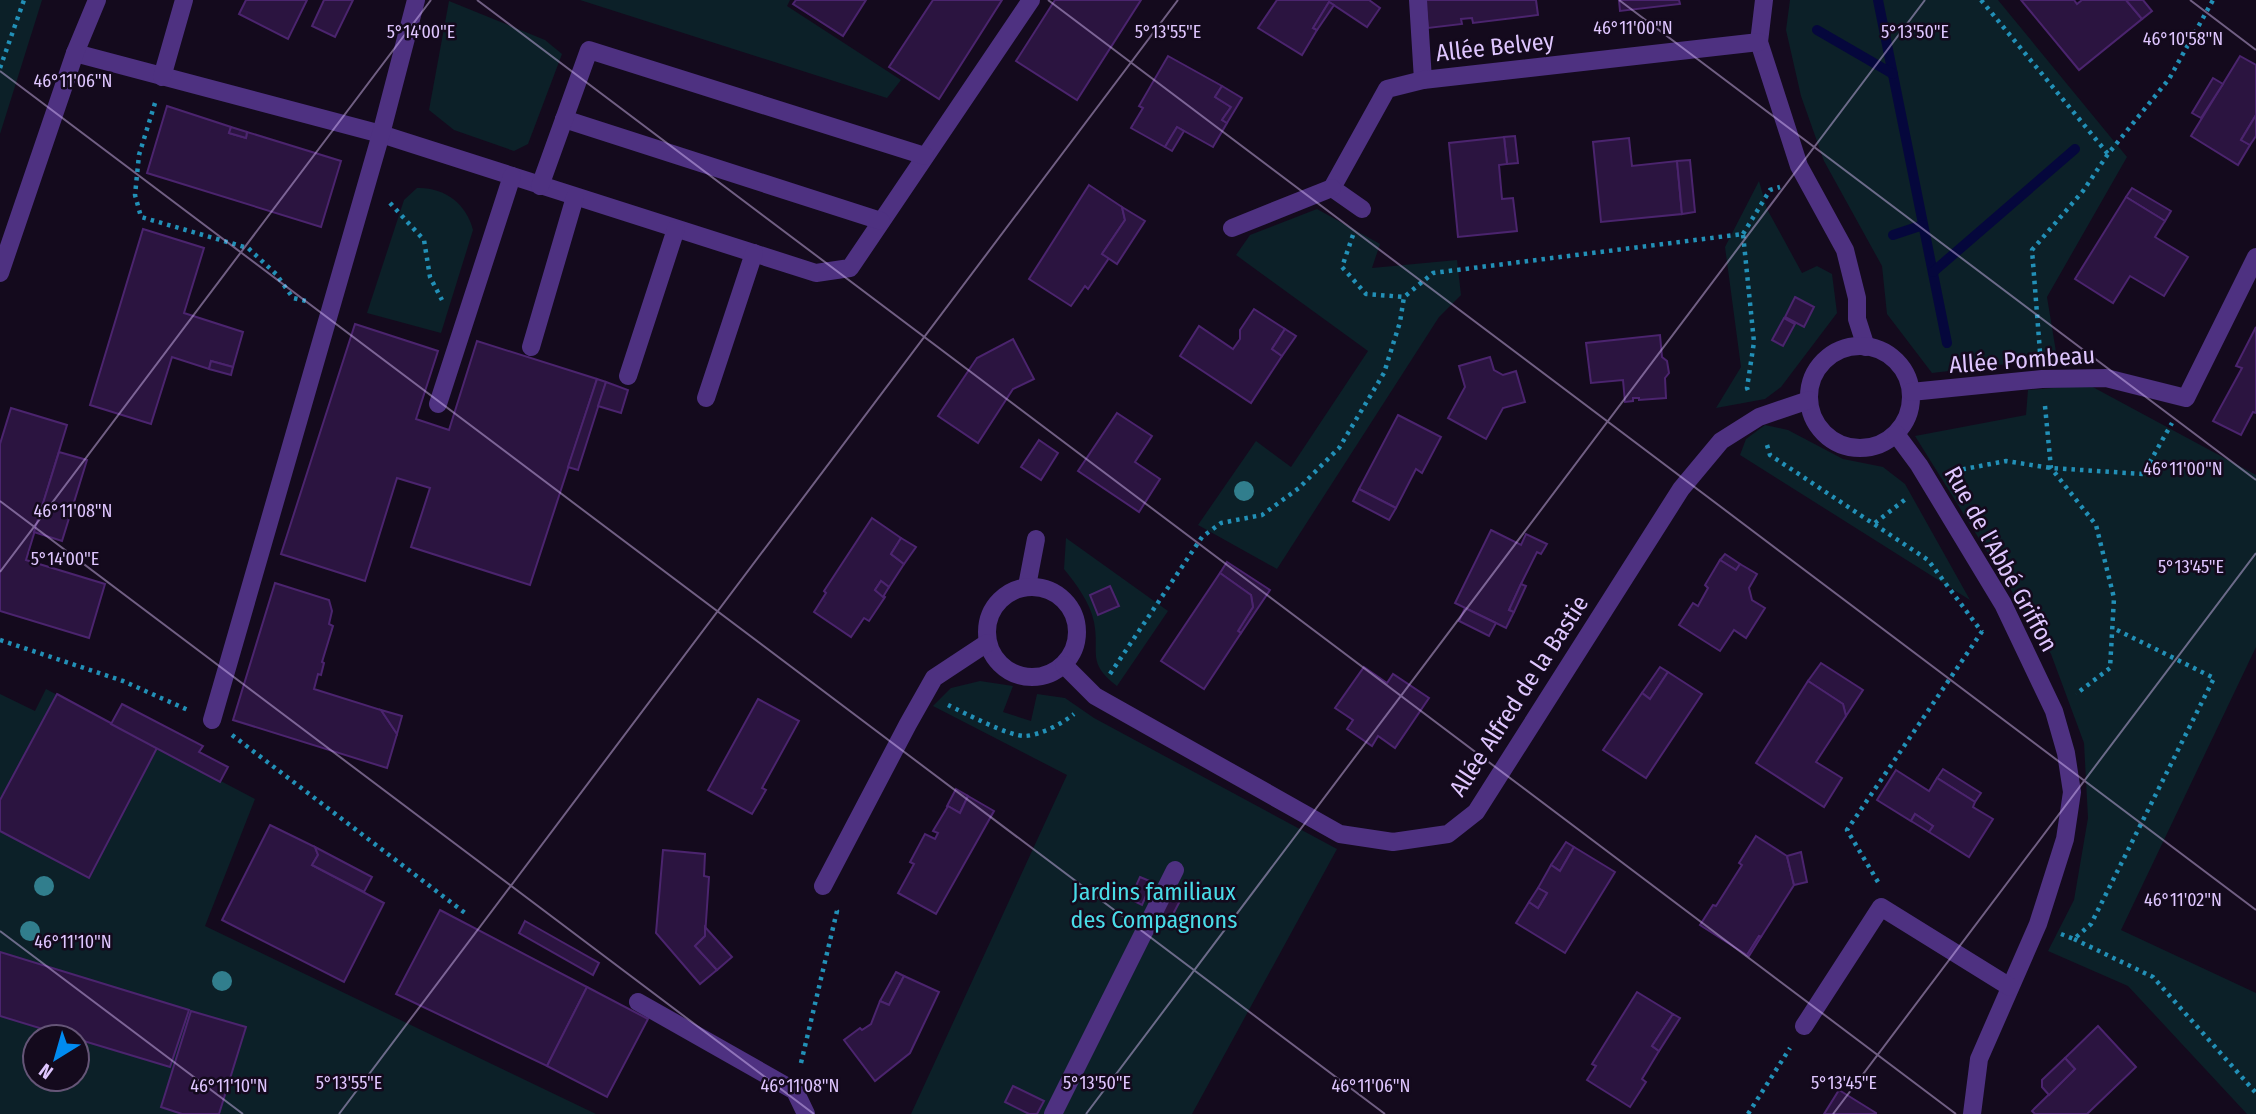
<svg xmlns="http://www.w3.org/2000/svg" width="2256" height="1114" viewBox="0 0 2256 1114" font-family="'Fira Sans Condensed',sans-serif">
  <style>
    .green { fill: #0c2028; fill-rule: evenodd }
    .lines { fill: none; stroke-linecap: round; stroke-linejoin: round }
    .stream { stroke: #05073c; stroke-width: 10 }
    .building { fill: #2b1440; stroke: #4b246e; stroke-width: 2 }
    .path { stroke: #2290b7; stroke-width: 4.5; stroke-dasharray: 3.5 5; stroke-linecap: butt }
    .minor { stroke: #4e3181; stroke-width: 18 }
    .tree { fill: #317e8d }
    .ticks { fill: none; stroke: #dfc6ff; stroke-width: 2; stroke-opacity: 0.45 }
    .labels { text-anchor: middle; stroke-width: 5; stroke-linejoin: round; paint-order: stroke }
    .street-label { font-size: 24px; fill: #dfc6ff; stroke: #140a1d }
    .park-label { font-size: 24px; fill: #49dce8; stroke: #140a1d }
    .ticks-label { font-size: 18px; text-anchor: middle; fill: #dfc6ff; stroke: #140a1d; stroke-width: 5; stroke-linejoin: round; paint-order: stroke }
  </style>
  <rect width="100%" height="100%" fill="#140a1d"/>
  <g class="green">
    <path d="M0,0h42l-42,134z"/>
    <path d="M580,0h210l-3,6 114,74 -14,18z"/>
    <path d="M1790,0h208l129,157 -80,140 10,61 -125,15 -45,-59 -5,-48 -58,-105 -23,-65 -15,-66z"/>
    <path d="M449,1l96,39 17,14 -34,90 -14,7 -60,-21 -25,-20z"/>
    <path d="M1759,181l8,28 35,64 15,-7 15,8 5,39 -56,74 -16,12 -49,9 25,-41 -16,-120z"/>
    <path d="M417,188c27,-1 49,15 56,42l-32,103 -74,-20 37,-113z"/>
    <path d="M1317,209l63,35 -8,24 85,-8 4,35 -22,22 -162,252 -79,-44 58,-84 35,26 77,-116 -132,-96 14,-20z"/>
    <path d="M2089,385l167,90v172l-135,283 135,63v121h-9l-119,-128 -80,-35 26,-51 14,-82 -4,-75 -33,-89 -136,-218 111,-21 2,-25z"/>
    <path d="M1765,425l23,5 55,29 40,8 22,17 65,116 -230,-145 6,-16z"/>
    <path d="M1066,538l102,73 -51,75c-31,-24 -17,-32 -23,-64 -4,-20 -18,-38 -30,-53z"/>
    <path d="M980,681l33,5 -10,26 28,9 6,-27 28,4 29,20 243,131 -145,265h-281l156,-339 -134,-69 18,-18z"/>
    <path d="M46,689l209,110 -50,127 391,188h-596v-420l35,17zM35,1037h42v42h-42z"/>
  </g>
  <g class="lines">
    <g class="stream">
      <path d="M1878,0l69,343"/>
      <path d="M1817,30l76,44"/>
      <path d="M1893,235l30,-10"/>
      <path d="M1933,272l142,-123"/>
    </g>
  </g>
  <g class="building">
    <path d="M246,0h61l-19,39 -49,-25z"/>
    <path d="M324,0h29l-18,37 -23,-11z"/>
    <path d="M796,0h70l-23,36 -50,-32z"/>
    <path d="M933,0h69l-63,99 -50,-32z"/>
    <path d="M1055,0h86l-64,100 -61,-39z"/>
    <path d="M1277,0h92l11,8 -13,19 -38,-25 -16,26 4,2 -15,25 -44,-27z"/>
    <path d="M1425,0h111l2,15 -65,8 -1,-5 -11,1 1,5 -34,4z"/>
    <path d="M1619,0h60l1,4 -60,7z"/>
    <path d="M2021,0h53l3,4 5,-4h44l16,19 -63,51z"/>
    <path d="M2126,0h17l9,11 -10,8z"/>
    <path d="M1329,2l5,3 -17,25 -4,-2z"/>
    <path d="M1168,56l54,30 -7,11 16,10 -9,13 5,3 -14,24 -36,-20 -12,20 -34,-19 12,-20 -4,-2z"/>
    <path d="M2240,56l16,9v50l-15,25 9,5 -12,20 -47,-29z"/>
    <path d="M2213,78l10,6 -22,34 -9,-5z"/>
    <path d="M1222,86l20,12 -15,25 -5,-3 9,-13 -16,-10z"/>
    <path d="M167,106l64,21 -2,6 17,5 1,-6 94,29 -20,66 -174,-54z"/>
    <path d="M2256,115v21l-6,9 -9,-5z"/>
    <path d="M231,127l16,5 -1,6 -17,-5z"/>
    <path d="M1177,127l7,4 -12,20 -7,-4z"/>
    <path d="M1515,136l3,27 -11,1 -3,-27z"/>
    <path d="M1504,137l3,27 -8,1 3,34 11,-1 4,33 -59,6 -9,-94z"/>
    <path d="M1629,138l3,28 45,-5 5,53 -81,8 -8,-80z"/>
    <path d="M1690,160l5,52 -13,2 -5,-53z"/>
    <path d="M1089,185l33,22 3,13 -23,34 7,4 -21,31 -3,-3 -14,20 -42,-27z"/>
    <path d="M2132,188l39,23 -6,10 -39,-24z"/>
    <path d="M2126,197l39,24 -10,16 33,20 -24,39 -34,-20 -17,27 -38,-24z"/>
    <path d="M1122,207l23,14 -28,43 -15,-10 23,-34z"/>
    <path d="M143,229l61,19 -20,65 59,19 -10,35 -22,-6 -2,8 -37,-12 -21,67 -61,-19z"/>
    <path d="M1795,297l19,10 -10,20 -19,-10z"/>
    <path d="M1254,309l31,20 -13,20 10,7 -31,47 -71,-47 19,-30 34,23 7,-10v-9z"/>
    <path d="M1784,318l11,6 -12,22 -11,-6z"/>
    <path d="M355,324l83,27 -22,68 33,11 28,-89 120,38 -67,206 -119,-38 19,-59 -33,-10 -32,103 -84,-27z"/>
    <path d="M2256,327v86l-3,-1 -12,23 -28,-14 29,-53 -6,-2z"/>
    <path d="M1285,329l11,7 -14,20 -10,-7z"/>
    <path d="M1660,335l2,22 5,4 2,12 -4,5 1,20 -27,2v-2h-6v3l-8,1 -2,-22 -32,3 -5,-40z"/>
    <path d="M1013,339l21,40 -21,10 -35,54 -40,-27 39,-58z"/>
    <path d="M1490,357l4,13 9,5 13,-4 9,31 -22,6 -17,31 -38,-21 17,-31 -6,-21z"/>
    <path d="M211,361l22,6 -2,8 -22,-6z"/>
    <path d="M597,379l9,3 -28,88 -10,-3z"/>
    <path d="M606,382l22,8 -7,23 -23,-7z"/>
    <path d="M11,408l56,17 -41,135 79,24 -16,54 -89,-27v-167z"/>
    <path d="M1117,413l35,23 -17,26 25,17 -21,33 -61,-41z"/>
    <path d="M1398,415l43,22 -19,36 -6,-4 -20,39 -37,-19z"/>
    <path d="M1039,440l19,13 -17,27 -20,-13z"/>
    <path d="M59,452l28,8 -25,81 -28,-9z"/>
    <path d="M1359,489l37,19 -7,12 -36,-19z"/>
    <path d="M872,518l29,20 -10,16 13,10 -15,23 -8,-6 -6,9 10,7 -16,24 -5,-3 -13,19 -37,-25 12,-19 -2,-2z"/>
    <path d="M1491,530l30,15 5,-11 21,10 -6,10 -4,-2 -16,32 -12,26 5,2 -8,16 -51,-25z"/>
    <path d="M901,538l15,9 -12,17 -13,-10z"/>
    <path d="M1725,554l15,10 -4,6 -16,-10z"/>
    <path d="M1720,560l16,10 4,-6 17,10 -8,14 3,12 13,8 -19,30 -12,-8 -14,21 -41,-26 14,-22 5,3 10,-18 -3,-3z"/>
    <path d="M1227,562l43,28 -29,43 -3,-2 15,-24 -2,-12 -31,-22z"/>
    <path d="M1220,573l31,22 2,12 -15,24 3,2 -37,56 -43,-28z"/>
    <path d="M881,581l8,6 -6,10 -8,-7z"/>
    <path d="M275,583l54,17 3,11 -3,13 4,2 -11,36 2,1 -3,12 -3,-1 -4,15 67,21 16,24 -10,34 -154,-48z"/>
    <path d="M1521,584l5,2 -12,26 -5,-2z"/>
    <path d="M1110,586l9,20 -21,9 -8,-20z"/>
    <path d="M1465,608l31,15 -7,13 -30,-15z"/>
    <path d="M1821,663l42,27 -17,26 -3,-12 -35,-23z"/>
    <path d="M1364,667l23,16 6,-9 36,24 -34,50 -17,-12 -6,10 -25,-17 6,-9 -18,-12z"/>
    <path d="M1660,667l8,5 -18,27 -8,-6z"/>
    <path d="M1668,672l34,22 -56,84 -43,-28 39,-57 8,6z"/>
    <path d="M1808,681l35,23 3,12 -30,46 26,16 -18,29 -68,-44z"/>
    <path d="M57,694l100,54 -68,130 -89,-47v-31z"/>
    <path d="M758,699l41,22 -37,67 4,2 -14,24 -44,-24z"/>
    <path d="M122,704l81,42 -4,6 29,15 -8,15 -109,-58z"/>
    <path d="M381,710l21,6 -5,18z"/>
    <path d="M1943,769l38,24 -6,9 -38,-24z"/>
    <path d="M1896,770l33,21 8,-13 38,24 -2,5 20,12 -24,38 -40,-25 4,-6 -18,-12 -4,7 -34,-21z"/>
    <path d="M956,789l12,7 -8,17 -13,-7z"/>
    <path d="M968,796l26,15 -58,103 -38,-21 16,-29 -4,-2 15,-28 10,5 3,-6 -5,-2 15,-25 12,7z"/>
    <path d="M1915,814l18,12 -4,6 -18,-11z"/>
    <path d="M270,825l45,22 3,8 -6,10 72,38 -40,79 -122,-62z"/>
    <path d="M1756,836l31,20 7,29 -33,52 -2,-1 -12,19 -47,-30 13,-20 3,1 26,-41 -3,-2z"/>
    <path d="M1566,842l8,5 -14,24 -9,-6z"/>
    <path d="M315,847l57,30 -8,15 -52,-27 6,-10z"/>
    <path d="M1574,847l41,25 -50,81 -49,-30 13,-21 9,6 9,-15 -9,-5 13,-23 9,6z"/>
    <path d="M663,850l42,4 -1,22 5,1 -4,59 -10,10 22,24 -17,14 -44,-51z"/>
    <path d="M1801,852l6,30 -13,3 -7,-29z"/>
    <path d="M1140,877l12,5 -10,23 -12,-6z"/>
    <path d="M1538,888l9,5 -9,15 -9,-6z"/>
    <path d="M1172,891l10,6 -11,21 -10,-3z"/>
    <path d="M440,910l147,77 -40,79 -151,-72z"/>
    <path d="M525,921l74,42 -6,12 -74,-42z"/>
    <path d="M705,927l27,30 -15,13 -22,-24 10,-10z"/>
    <path d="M1759,936l2,1 -12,19 -2,-1z"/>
    <path d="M0,952l189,58 -19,57 -93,-28v-2h-8l-69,-21z"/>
    <path d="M896,972l8,4 -15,29 -9,-4z"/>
    <path d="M904,976l35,16 -29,61 -35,28 -31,-41 16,-12 2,2 9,-6 9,-23 9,4z"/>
    <path d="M587,987l61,32 -41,78 -60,-31z"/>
    <path d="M1637,992l36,22 -21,32 7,5 -17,28 4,3 -16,25 -43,-27 9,-14 -4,-2z"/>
    <path d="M191,1011l55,16 -27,87h-37l-21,-7z"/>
    <path d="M1673,1014l7,4 -21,33 -7,-5z"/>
    <path d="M2098,1026l38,41 -49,47h-52l-3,-3 43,-42 -10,-11z"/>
    <path d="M2065,1058l10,11 -26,26 -7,-8v-7z"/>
    <path d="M1013,1086l31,15 -7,13h-8l-24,-12z"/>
    <path d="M1839,1090l37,23v1h-52z"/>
  </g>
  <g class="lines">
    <g class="path">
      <path d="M1981,0l127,154"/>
      <path d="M0,68l24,-68"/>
      <path d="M155,103l-16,52 -4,40 6,22 107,31 28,26 17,24 13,3"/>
      <path d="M390,203l34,37 6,37 12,23"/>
      <path d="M1743,234l27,-44 10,-3"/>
      <path d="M1353,235l-11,32 24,27 38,3"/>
      <path d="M2040,352l-8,-102 51,-59 25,-37 61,-75 44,-79"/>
      <path d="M2045,406l6,62 45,57 18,73 -4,70 -34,26"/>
      <path d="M1767,445l3,10 158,105 54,72"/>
      <path d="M1954,471l52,-10 45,7 92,6 29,-51"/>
      <path d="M1875,523l32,-25"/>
      <path d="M0,640l123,41 65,29"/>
      <path d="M1110,674l92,-137 19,-14 41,-8 37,-27 40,-40 45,-75 16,-51 4,-25 29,-24 310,-39 11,108 -7,46 2,5"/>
      <path d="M948,705c17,8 60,31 77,31 16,-1 38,-13 49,-22"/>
      <path d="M232,735l233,178"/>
      <path d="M1878,882l-31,-52 136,-200"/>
      <path d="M2061,934l13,5 17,-15 123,-246 -101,-50"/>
      <path d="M2074,939l79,38 103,116"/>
      <path d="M801,1063l36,-152 -2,-3"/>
      <path d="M1748,1114l42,-66"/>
    </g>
    <g class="minor">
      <path d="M1418,0l5,80"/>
      <path d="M1764,0l-5,42 40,124 46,84 12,48v21l9,28"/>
      <path d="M75,53l306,81 435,139 34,-5 181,-268"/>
      <path d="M162,77l22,-77"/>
      <path d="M564,119l317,102"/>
      <path d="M540,186l49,-136 336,106"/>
      <path d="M1362,209l-30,-21 55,-99 36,-9 336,-38"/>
      <path d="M1232,228l100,-40"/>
      <path d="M0,273l75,-220 22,-53"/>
      <circle cx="1860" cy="397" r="51"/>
      <path d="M531,347l44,-150"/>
      <path d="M628,376l48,-147"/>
      <path d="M1911,392l131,-13 64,-1 80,20 70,-141"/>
      <path d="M706,398l48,-145"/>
      <path d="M438,404l74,-228"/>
      <path d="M1896,434l23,31 84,139 51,107 12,42 6,39 -7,47 -27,85 -59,135 -7,55"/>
      <path d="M1027,586l9,-47"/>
      <circle cx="1032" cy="632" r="45"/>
      <path d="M1064,665l31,31 245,138 53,8 55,-8 28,-22 205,-323 40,-48 38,-24 50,-17"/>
      <path d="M212,720l169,-586 35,-134"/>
      <path d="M823,886l85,-162 26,-46 53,-35"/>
      <path d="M638,1002l157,89 11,23"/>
      <path d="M1804,1026l77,-119 129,80"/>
      <path d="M1053,1114l122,-244"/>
    </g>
  </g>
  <g class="tree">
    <circle cx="1244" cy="491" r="10"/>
    <circle cx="44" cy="886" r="10"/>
    <circle cx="30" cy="931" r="10"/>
    <circle cx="222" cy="981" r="10"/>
  </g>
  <path class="ticks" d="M477,0l1479,1114M1048,0l1208,910M1619,0l637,480M2190,0l66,50M0,71l1385,1043M0,501l814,613M0,572l431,-572M0,931l243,183M339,1114l839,-1114M1086,1114l839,-1114M1833,1114l423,-561"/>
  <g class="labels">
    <g class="street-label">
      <text transform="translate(1495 47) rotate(-6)" y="8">Allée Belvey</text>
      <text transform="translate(2022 360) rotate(-4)" y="8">Allée Pombeau</text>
      <text transform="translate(2001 559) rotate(61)" y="8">Rue de l'Abbé Griffon</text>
      <text transform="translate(1519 696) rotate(-57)" y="8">Allée Alfred de la Bastie</text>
    </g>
    <g class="park-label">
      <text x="1154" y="900">Jardins familiaux<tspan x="1154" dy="28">des Compagnons</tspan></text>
    </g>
  </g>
  <g class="ticks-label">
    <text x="1633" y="34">46°11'00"N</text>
    <text x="421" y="38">5°14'00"E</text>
    <text x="1168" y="38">5°13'55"E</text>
    <text x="1915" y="38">5°13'50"E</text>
    <text x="2183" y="45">46°10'58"N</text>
    <text x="73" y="87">46°11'06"N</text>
    <text x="2183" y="475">46°11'00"N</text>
    <text x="73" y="517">46°11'08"N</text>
    <text x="65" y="565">5°14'00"E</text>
    <text x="2191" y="573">5°13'45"E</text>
    <text x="2183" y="906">46°11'02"N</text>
    <text x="73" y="948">46°11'10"N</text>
    <text x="349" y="1089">5°13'55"E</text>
    <text x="1097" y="1089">5°13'50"E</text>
    <text x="1844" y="1089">5°13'45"E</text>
    <text x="229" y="1092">46°11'10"N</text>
    <text x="800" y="1092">46°11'08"N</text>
    <text x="1371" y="1092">46°11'06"N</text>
  </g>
  <g transform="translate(56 1058) rotate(217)"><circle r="33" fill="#140a1d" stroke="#655577" stroke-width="2"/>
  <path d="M0-5L12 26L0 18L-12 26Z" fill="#008bf1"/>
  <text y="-10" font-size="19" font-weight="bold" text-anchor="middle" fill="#dfc6ff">N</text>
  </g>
</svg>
